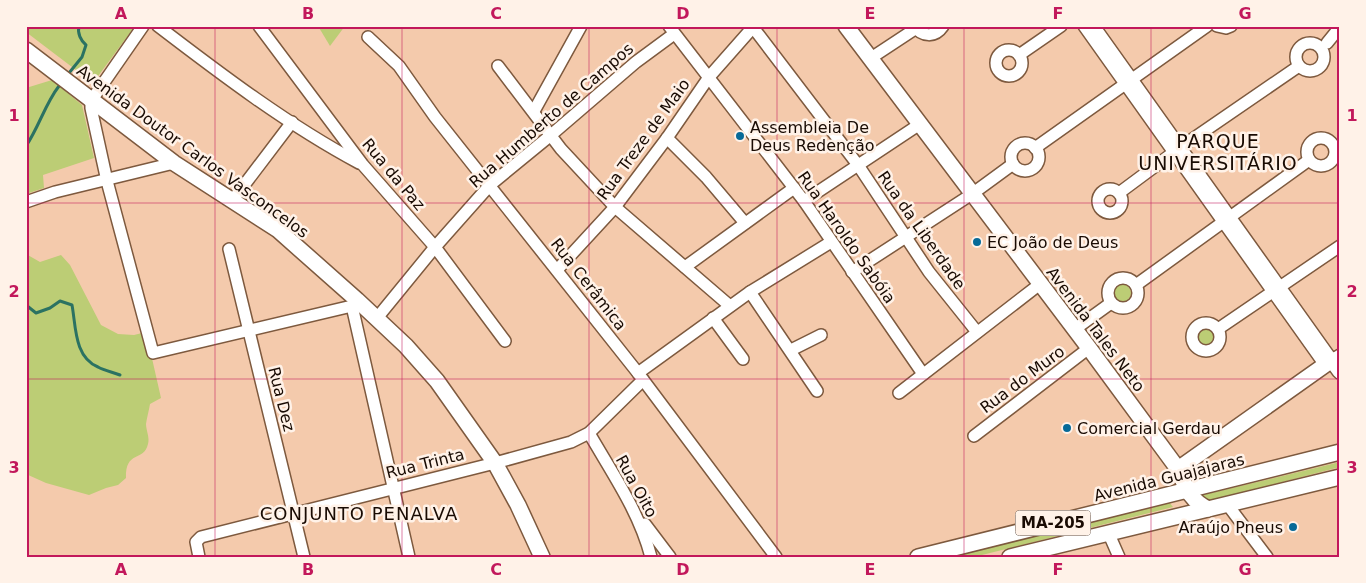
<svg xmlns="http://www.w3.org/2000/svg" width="1366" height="583" viewBox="0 0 1366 583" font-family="'DejaVu Sans',sans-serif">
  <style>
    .green { fill: #bccd75 }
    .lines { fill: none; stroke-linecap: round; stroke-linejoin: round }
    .stream { stroke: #2b7262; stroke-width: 3 }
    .minor-casing { stroke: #7d593e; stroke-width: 14 }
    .major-casing { stroke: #7d593e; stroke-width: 18 }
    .minor { stroke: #fff; stroke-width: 11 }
    .major { stroke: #fff; stroke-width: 15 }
    .grid { fill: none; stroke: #c2185b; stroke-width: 1; stroke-opacity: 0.55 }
    .poi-dot { fill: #076a98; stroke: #fff2e8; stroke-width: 2 }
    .labels { text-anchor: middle; stroke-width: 5; stroke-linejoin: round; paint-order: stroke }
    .shield { fill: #fff2e8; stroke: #5e5048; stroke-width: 1 }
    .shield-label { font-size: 15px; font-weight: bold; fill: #190b03 }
    .street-label { font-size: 16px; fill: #190b03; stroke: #fff2e8 }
    .poi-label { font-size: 16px; fill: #190b03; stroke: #fff2e8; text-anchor: start }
    .neighbourhood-label { font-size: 18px; letter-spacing: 1px; fill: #190b03; stroke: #fff2e8 }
    .quarter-label { font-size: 19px; letter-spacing: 1px; fill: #190b03; stroke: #fff2e8 }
    .neatline { fill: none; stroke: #c2185b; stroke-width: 2 }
    .grid-label { font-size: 16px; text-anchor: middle; font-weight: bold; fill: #c2185b }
  </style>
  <rect width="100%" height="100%" fill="#f4caac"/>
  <g class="green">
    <path d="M26,26h109l-42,57 -67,-51z"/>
    <path d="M318,26h27l-15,20z"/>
    <path d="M52,80l30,25 12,53 -51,17 1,13 -18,6v-106z"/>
    <path d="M26,254l14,8 21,-7 9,10 31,60 17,9 16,1 12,-3 15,66 -11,6c-1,6 -3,13 -4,20 0,6 4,14 2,20 -4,18 -23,6 -22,34l-8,7 -12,3 -17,7 -43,-12 -20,-9z"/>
    <circle cx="1122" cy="293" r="9"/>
    <path d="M1203,327h6l6,3v9l-2,7 -12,1 -5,-2c-3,-8 0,-14 7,-18z"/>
    <path d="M1340,462v5l-134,35 -7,-6z"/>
    <path d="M1169,502l4,5 -199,50h-24z"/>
  </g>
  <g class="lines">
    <g class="stream">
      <path d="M69,73l13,-16 4,-12c-5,-4 -9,-12 -7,-19"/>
      <path d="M26,146c13,-19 19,-42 33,-60"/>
      <path d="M26,305l10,8 14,-5 10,-7 12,4c4,21 2,52 26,62 7,4 15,5 22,8"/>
    </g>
    <defs>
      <g id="minor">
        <path d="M143,26l-52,75v7l16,73 46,172 199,-47 5,-6"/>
        <path d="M158,26c64,49 130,99 201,137"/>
        <path d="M259,26l104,139 72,82 70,94"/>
        <path d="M669,26l135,175 119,173"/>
        <path d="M752,26l106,139 71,107 48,60"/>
        <path d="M914,26c8,11 21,12 29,0"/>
        <path d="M1084,26l241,339"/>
        <path d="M1094,26l238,334 8,-5"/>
        <path d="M1217,26l9,2 5,-2"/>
        <path d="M368,37l31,29 36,51 203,256 138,184"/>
        <path d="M1327,43l13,-16"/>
        <circle cx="1310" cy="57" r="14"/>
        <circle cx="1009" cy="63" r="13"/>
        <path d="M1019,55l42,-29"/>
        <path d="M871,58l44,-29"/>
        <path d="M498,66l63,83 54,58 115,99"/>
        <path d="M534,111l47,-85"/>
        <circle cx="1321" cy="152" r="14"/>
        <path d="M667,138l39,39 39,46"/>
        <circle cx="1025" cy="157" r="14"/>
        <path d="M1035,148l172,-122"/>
        <circle cx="1110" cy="201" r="12"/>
        <path d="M1119,193l62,-46 118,-81"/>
        <path d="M232,201l60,-79"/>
        <path d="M804,201l116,-77"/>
        <path d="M26,202l29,-10 119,-29"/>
        <path d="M229,249l75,308"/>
        <path d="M685,267l109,-79"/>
        <path d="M557,270l58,-63 52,-69 42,-61 45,-51"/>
        <path d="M852,272l120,-78 41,-30"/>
        <circle cx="1123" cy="293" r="15"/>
        <path d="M1136,285l173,-125"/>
        <path d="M750,292l67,99"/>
        <path d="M352,306l57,251"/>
        <path d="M377,318l58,-71 55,-62 61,-50 85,-73 38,-28"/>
        <path d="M713,318l30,41"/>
        <circle cx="1206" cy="337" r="14"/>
        <path d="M1075,329l36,-26"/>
        <path d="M1218,329l122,-83"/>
        <path d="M791,350l30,-15"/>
        <path d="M638,373l112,-81 81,-50"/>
        <path d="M899,393l141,-109"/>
        <path d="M589,433c23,40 50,78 62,124"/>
        <path d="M974,436l115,-88"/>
        <path d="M1227,504l40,53"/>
        <path d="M645,524l25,33"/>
        <path d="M1108,532l11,25"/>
        <path d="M199,557l-3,-15 5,-5 294,-74 76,-21 18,-9 54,-53"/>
      </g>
      <g id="major">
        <path d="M846,26l243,322 89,121c8,19 11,30 30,40"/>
        <path d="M26,50l148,113 104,67 79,70 49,46 31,35 58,82 23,42 24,52"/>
        <path d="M1178,469l154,-109 8,11"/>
        <path d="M918,557l422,-105"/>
        <path d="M1010,557l330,-80"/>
      </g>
    </defs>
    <use href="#minor" class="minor-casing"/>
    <use href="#major" class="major-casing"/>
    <use href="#minor" class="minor"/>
    <use href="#major" class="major"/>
  </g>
  <path class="grid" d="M215,26v531M402,26v531M589,26v531M777,26v531M964,26v531M1151,26v531M26,203h1314M26,379h1314"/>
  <g class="poi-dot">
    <circle cx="740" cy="136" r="5"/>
    <circle cx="977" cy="242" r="5"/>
    <circle cx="1067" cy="428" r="5"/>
    <circle cx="1293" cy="527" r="5"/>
  </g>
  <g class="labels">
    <rect class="shield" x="1015.5" y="510.5" width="75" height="25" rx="4"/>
    <g class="shield-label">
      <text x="1053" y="528">MA-205</text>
    </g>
    <g class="street-label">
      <text transform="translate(551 115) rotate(-41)" y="6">Rua Humberto de Campos</text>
      <text transform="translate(643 139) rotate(-54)" y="6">Rua Treze de Maio</text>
      <text transform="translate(193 151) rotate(36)" y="6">Avenida Doutor Carlos Vasconcelos</text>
      <text transform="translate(394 174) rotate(50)" y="6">Rua da Paz</text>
      <text transform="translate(922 230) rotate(55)" y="6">Rua da Liberdade</text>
      <text transform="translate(847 237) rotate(55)" y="6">Rua Haroldo Sabóia</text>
      <text transform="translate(589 284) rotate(52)" y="6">Rua Cerâmica</text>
      <text transform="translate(1096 329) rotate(53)" y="6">Avenida Tales Neto</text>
      <text transform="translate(1022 379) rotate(-37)" y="6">Rua do Muro</text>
      <text transform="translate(282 399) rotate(76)" y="6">Rua Dez</text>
      <text transform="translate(425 463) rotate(-14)" y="6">Rua Trinta</text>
      <text transform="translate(1169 477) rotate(-14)" y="6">Avenida Guajajaras</text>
      <text transform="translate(637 486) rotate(61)" y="6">Rua Oito</text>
    </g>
    <g class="poi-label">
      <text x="750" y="133">Assembleia De<tspan x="750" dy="18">Deus Redenção</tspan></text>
      <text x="987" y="248">EC João de Deus</text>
      <text x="1077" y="434">Comercial Gerdau</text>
      <text x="1283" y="533" text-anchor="end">Araújo Pneus</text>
    </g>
    <g class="neighbourhood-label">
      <text x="359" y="520">CONJUNTO PENALVA</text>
    </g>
    <g class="quarter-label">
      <text x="1218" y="148">PARQUE<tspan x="1218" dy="22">UNIVERSITÁRIO</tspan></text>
    </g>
  </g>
  <rect width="1366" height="583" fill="none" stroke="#fff2e8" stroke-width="55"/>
  <rect x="28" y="28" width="1310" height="528" class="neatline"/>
  <g class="grid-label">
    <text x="121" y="19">A</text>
    <text x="308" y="19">B</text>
    <text x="496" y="19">C</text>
    <text x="683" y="19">D</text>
    <text x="870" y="19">E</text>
    <text x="1058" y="19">F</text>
    <text x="1245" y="19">G</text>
    <text x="14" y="121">1</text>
    <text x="1352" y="121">1</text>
    <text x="14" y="297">2</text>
    <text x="1352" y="297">2</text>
    <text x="14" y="473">3</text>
    <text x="1352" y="473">3</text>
    <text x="121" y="575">A</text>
    <text x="308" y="575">B</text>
    <text x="496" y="575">C</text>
    <text x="683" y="575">D</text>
    <text x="870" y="575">E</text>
    <text x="1058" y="575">F</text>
    <text x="1245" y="575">G</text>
  </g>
</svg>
